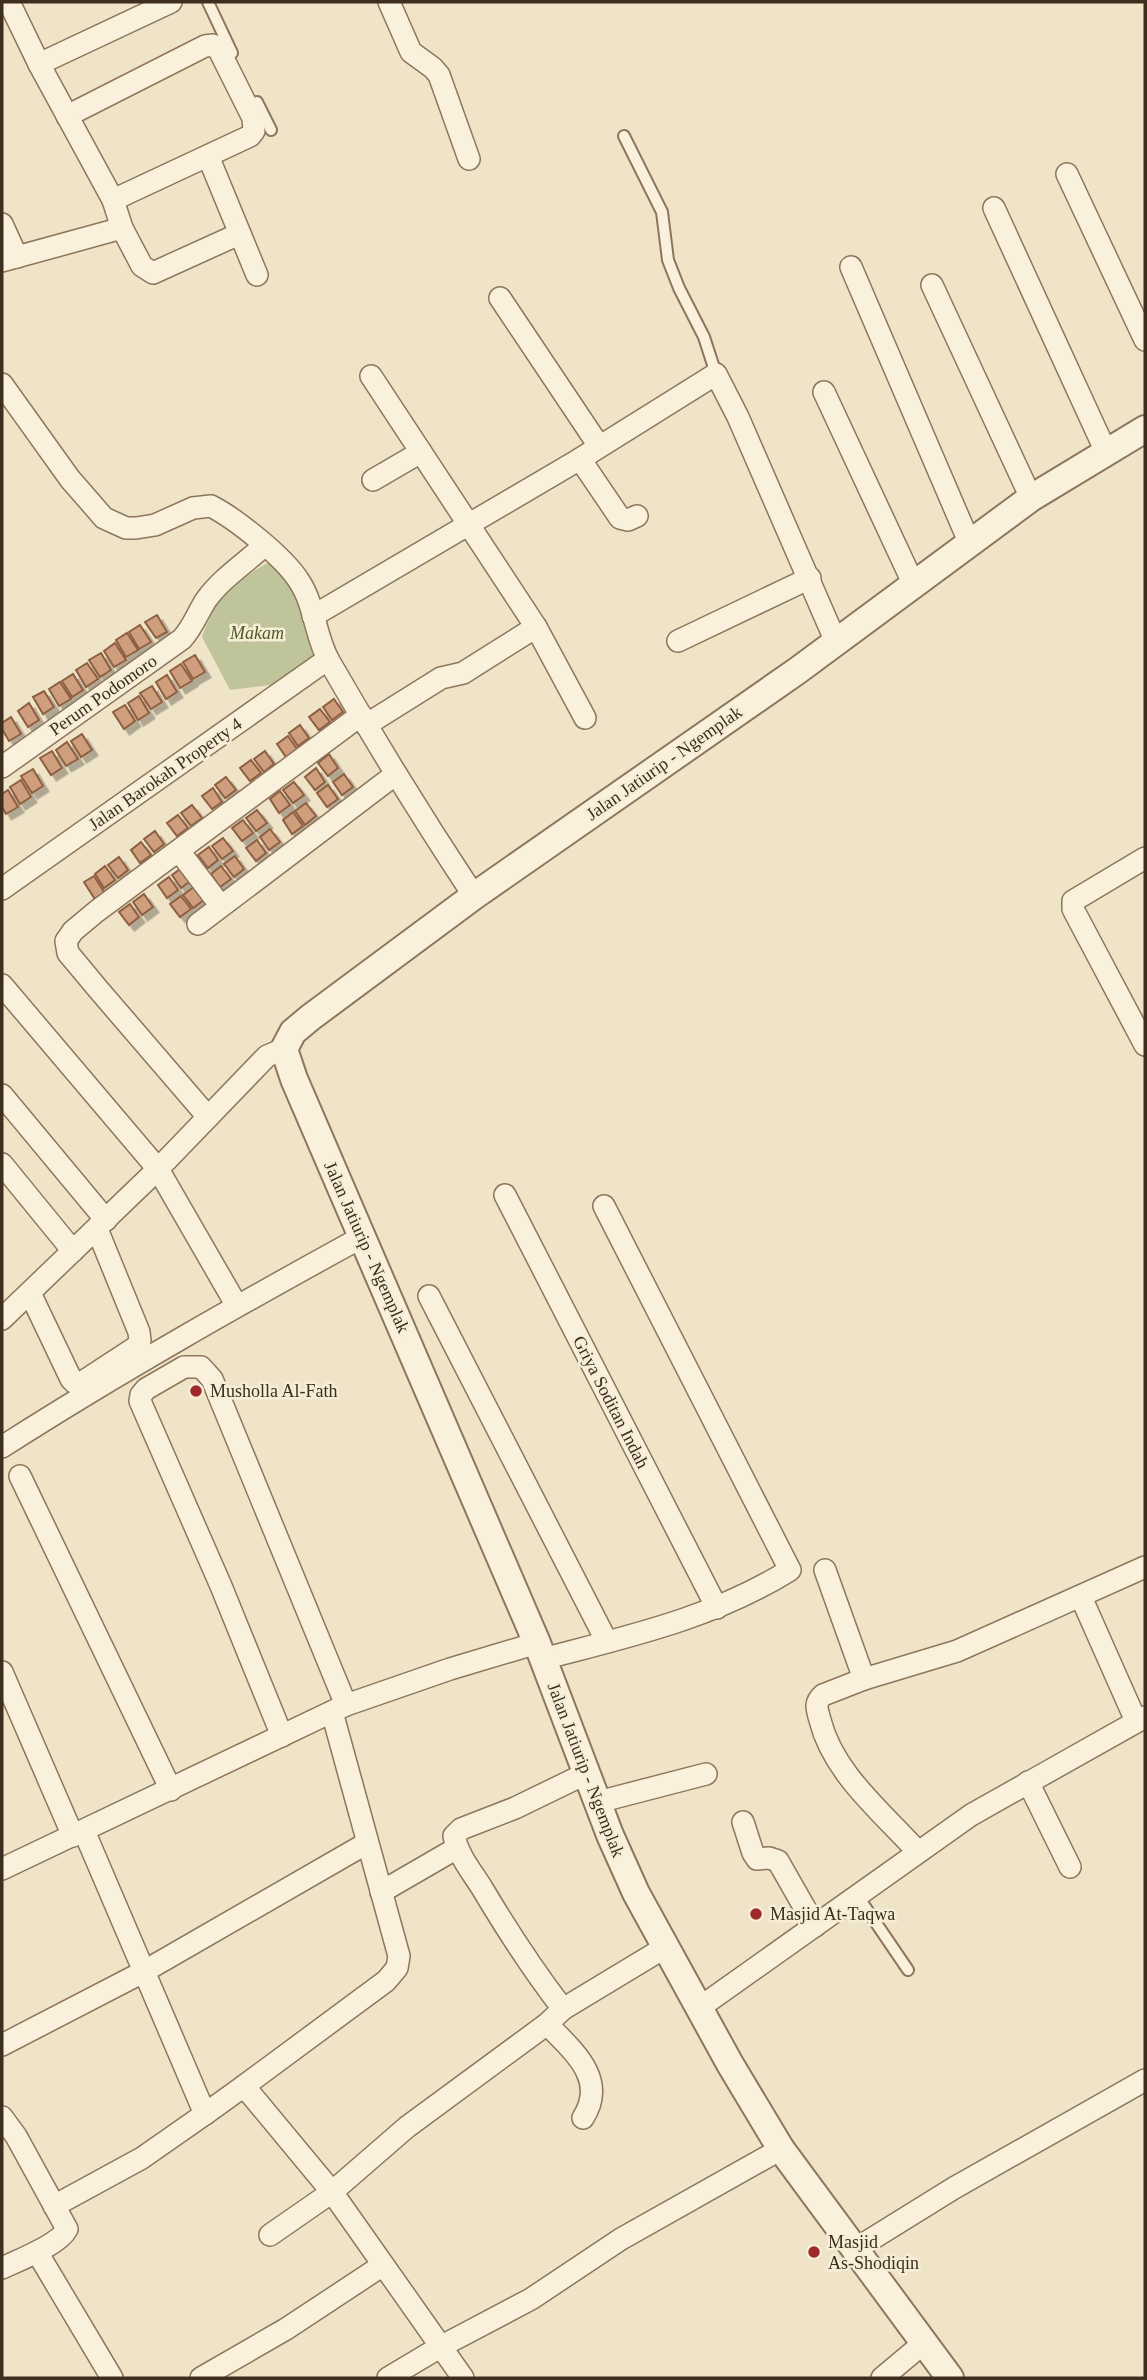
<svg xmlns="http://www.w3.org/2000/svg" width="1147" height="2380" viewBox="0 0 1147 2380" font-family="'Times New Roman',serif">
  <style>
    .cemetery { fill: #bfc49a }
    .building { fill: #cf9f7d; stroke: #8d5f41; stroke-width: 2; filter: url(#shadow) }
    .lines { fill: none; stroke-linecap: round; stroke-linejoin: round }
    .service-casing { stroke: #8d765c; stroke-width: 14 }
    .minor-casing { stroke: #8d765c; stroke-width: 24 }
    .tertiary-casing { stroke: #8d765c; stroke-width: 30 }
    .service { stroke: #faf1dc; stroke-width: 10 }
    .minor { stroke: #faf1dc; stroke-width: 21 }
    .tertiary { stroke: #faf1dc; stroke-width: 26 }
    .poi-dot { fill: #9e2a2b; stroke: #f7eed8; stroke-width: 2.5 }
    .labels { text-anchor: middle; stroke-width: 5; stroke-linejoin: round; paint-order: stroke }
    .park-label { font-size: 18px; font-style: italic; fill: #4d5a26; stroke: #f7eed8 }
    .street-label { font-size: 18px; fill: #3d2e20; stroke: #f7eed8 }
    .poi-label { font-size: 18px; fill: #3d2e20; stroke: #f7eed8; text-anchor: start }
  </style>
  <defs>
    <filter id="shadow"><feDropShadow dx="5.5" dy="5.5" stdDeviation="0" flood-color="#0004"/></filter>
  </defs>
  <rect width="100%" height="100%" fill="#f0e4c8"/>
  <path class="cemetery" d="M269,562l18,17 8,11 20,67 -37,27 -48,6 -28,-53c13,-40 31,-55 67,-75z"/>
  <g class="building">
    <path d="M157,615l10,17 -11,6 -11,-16z"/>
    <path d="M140,625l11,17 -12,7 -10,-17z"/>
    <path d="M127,633l11,17 -12,7 -10,-17z"/>
    <path d="M115,643l11,17 -12,7 -10,-16z"/>
    <path d="M101,653l10,17 -11,7 -11,-17z"/>
    <path d="M195,655l10,17 -12,7 -10,-17z"/>
    <path d="M87,663l11,16 -12,8 -10,-17z"/>
    <path d="M181,664l11,17 -12,7 -10,-17z"/>
    <path d="M73,674l10,16 -11,7 -10,-16z"/>
    <path d="M167,675l10,17 -11,7 -10,-17z"/>
    <path d="M60,682l11,17 -12,7 -10,-17z"/>
    <path d="M152,686l10,16 -11,7 -11,-16z"/>
    <path d="M44,691l10,16 -11,7 -10,-17z"/>
    <path d="M139,696l10,17 -11,7 -10,-17z"/>
    <path d="M334,699l9,13 -11,8 -9,-13z"/>
    <path d="M29,703l10,17 -11,7 -10,-16z"/>
    <path d="M125,705l10,16 -11,8 -11,-17z"/>
    <path d="M320,709l10,13 -11,8 -10,-13z"/>
    <path d="M11,717l10,17 -12,7 -7,-12v-6z"/>
    <path d="M300,725l9,13 -11,8 -9,-13z"/>
    <path d="M82,734l10,16 -11,7 -10,-16z"/>
    <path d="M288,736l9,13 -11,8 -9,-13z"/>
    <path d="M67,742l11,17 -12,7 -10,-16z"/>
    <path d="M52,751l10,17 -11,7 -11,-17z"/>
    <path d="M265,751l9,13 -10,8 -10,-13z"/>
    <path d="M329,754l9,14 -10,8 -10,-13z"/>
    <path d="M251,760l10,13 -11,8 -10,-13z"/>
    <path d="M316,768l9,14 -10,8 -10,-13z"/>
    <path d="M33,769l10,17 -11,7 -11,-17z"/>
    <path d="M344,774l9,13 -11,8 -9,-13z"/>
    <path d="M226,777l10,13 -11,8 -10,-13z"/>
    <path d="M21,780l10,17 -11,7 -10,-17z"/>
    <path d="M294,782l10,13 -11,8 -10,-13z"/>
    <path d="M328,785l10,14 -11,8 -10,-14z"/>
    <path d="M213,788l9,14 -10,7 -10,-13z"/>
    <path d="M8,790l10,17 -12,7 -4,-7v-13z"/>
    <path d="M280,791l10,14 -11,8 -9,-14z"/>
    <path d="M306,803l10,13 -11,9 -10,-14z"/>
    <path d="M192,805l10,13 -11,8 -10,-13z"/>
    <path d="M257,810l10,13 -11,8 -10,-13z"/>
    <path d="M293,812l10,14 -11,8 -9,-14z"/>
    <path d="M178,815l10,13 -11,8 -10,-13z"/>
    <path d="M243,820l10,13 -11,8 -10,-13z"/>
    <path d="M270,829l10,13 -11,8 -9,-13z"/>
    <path d="M155,831l9,13 -10,8 -10,-13z"/>
    <path d="M223,838l10,13 -11,8 -10,-13z"/>
    <path d="M257,840l9,13 -10,8 -10,-13z"/>
    <path d="M141,842l10,13 -11,8 -9,-13z"/>
    <path d="M209,847l9,13 -10,8 -10,-13z"/>
    <path d="M235,856l9,13 -10,8 -10,-13z"/>
    <path d="M119,857l9,13 -10,8 -10,-13z"/>
    <path d="M105,866l10,14 -11,8 -9,-14z"/>
    <path d="M221,866l10,13 -11,8 -9,-13z"/>
    <path d="M183,867l9,13 -11,8 -9,-13z"/>
    <path d="M94,876l12,19 -8,9 -14,-22z"/>
    <path d="M169,877l9,13 -11,8 -9,-13z"/>
    <path d="M194,887l10,13 -11,8 -10,-13z"/>
    <path d="M144,894l9,13 -11,8 -9,-13z"/>
    <path d="M181,896l10,13 -11,8 -10,-13z"/>
    <path d="M130,904l9,13 -10,8 -10,-13z"/>
  </g>
  <g class="lines">
    <defs>
      <g id="service">
        <path d="M208,2l24,51"/>
        <path d="M257,102l14,28"/>
        <path d="M624,136l38,76 6,48 11,28 25,49 12,37"/>
        <path d="M857,1895l51,75"/>
      </g>
      <g id="minor">
        <path d="M9,2l30,62 132,-62"/>
        <path d="M389,2l22,50 22,16 6,7 30,84"/>
        <path d="M67,116l138,-70 8,-1 5,3 35,70 1,13 -4,5 -137,64"/>
        <path d="M208,156l49,119"/>
        <path d="M1067,174l78,166"/>
        <path d="M994,208l112,244"/>
        <path d="M2,224l15,33"/>
        <path d="M122,228l20,38 11,7 86,-39"/>
        <path d="M2,261l120,-33 -9,-28 -74,-136"/>
        <path d="M851,267l119,277"/>
        <path d="M932,285l99,213"/>
        <path d="M500,298l99,148"/>
        <path d="M2,384l68,95 34,39 22,10h10l19,-3 38,-17 18,-2c25,13 73,51 88,75 16,24 16,55 30,80 46,80 94,158 145,235"/>
        <path d="M824,392l90,193"/>
        <path d="M580,459l40,59 8,2 9,-4"/>
        <path d="M373,480l48,-28"/>
        <path d="M313,616l267,-157 136,-85 22,43 98,225"/>
        <path d="M536,627l49,91"/>
        <path d="M678,641l132,-63"/>
        <path d="M366,725l75,-47 22,-5 73,-46 -165,-251"/>
        <path d="M2,767l180,-128c11,-12 15,-25 24,-39 15,-21 39,-37 58,-54"/>
        <path d="M179,851l41,54"/>
        <path d="M1145,858l-72,43v8l72,136"/>
        <path d="M2,889l326,-230"/>
        <path d="M198,924l198,-150"/>
        <path d="M2,985l156,184 79,137"/>
        <path d="M2,1095l104,125"/>
        <path d="M208,1117l-110,-128 -30,-36 -2,-12 7,-10 24,-20 264,-196"/>
        <path d="M2,1164l71,87"/>
        <path d="M505,1195l212,413"/>
        <path d="M30,1293l41,86 4,4 9,-2 52,-34 4,-6 -1,-9 -42,-103"/>
        <path d="M429,1296l178,346"/>
        <path d="M2,1319l156,-150 109,-113 17,-7"/>
        <path d="M2,1447c117,-75 238,-143 360,-210"/>
        <path d="M20,1476l151,314"/>
        <path d="M825,1570l39,109 -41,16c-9,8 -6,14 -3,25 13,53 62,92 98,132"/>
        <path d="M1081,1597l55,124"/>
        <path d="M543,1659c87,-23 170,-41 247,-89l-186,-364"/>
        <path d="M2,1672l71,164"/>
        <path d="M864,1679l93,-28 188,-84"/>
        <path d="M332,1712l67,244 -2,12 -11,13 -142,105 88,106 131,186"/>
        <path d="M282,1736l-61,-150 -81,-185 1,-6 5,-6 38,-22h17l11,12 134,326"/>
        <path d="M1028,1782l42,85"/>
        <path d="M598,1802l108,-28"/>
        <path d="M743,1822l10,31 4,6 12,-1 9,3 37,65"/>
        <path d="M84,1831l121,283 39,-28"/>
        <path d="M2,1869l344,-164 104,-36 87,-26"/>
        <path d="M381,1892l76,-44"/>
        <path d="M699,2008l272,-193 174,-98"/>
        <path d="M563,2009c-30,-39 -56,-79 -81,-121 -10,-16 -24,-33 -28,-52l7,-7 54,-21 72,-35"/>
        <path d="M547,2024c26,27 61,55 36,94"/>
        <path d="M2,2045l141,-73 224,-129"/>
        <path d="M2,2117l14,19 51,93c-8,16 -48,31 -65,39"/>
        <path d="M54,2206l88,-48 63,-44"/>
        <path d="M270,2235l62,-43 75,-65 140,-103 16,-15 101,-61"/>
        <path d="M854,2250l100,-62 191,-108"/>
        <path d="M37,2252l75,126"/>
        <path d="M201,2378l85,-49 97,-64"/>
        <path d="M388,2378l52,-31 91,-48 90,-60 160,-90"/>
        <path d="M882,2378l43,-36"/>
      </g>
      <path id="tertiary" d="M950,2378l-169,-229 -51,-85 -94,-171 -26,-58 -73,-192 -243,-564 -10,-30 9,-17 18,-15 163,-121 323,-225 234,-173 114,-69"/>
    </defs>
    <use href="#service" class="service-casing"/>
    <use href="#minor" class="minor-casing"/>
    <use href="#tertiary" class="tertiary-casing"/>
    <use href="#service" class="service"/>
    <use href="#minor" class="minor"/>
    <use href="#tertiary" class="tertiary"/>
  </g>
  <g class="poi-dot">
    <circle cx="196" cy="1391" r="7"/>
    <circle cx="756" cy="1914" r="7"/>
    <circle cx="814" cy="2252" r="7"/>
  </g>
  <g class="labels">
    <g class="park-label">
      <text x="257" y="639">Makam</text>
    </g>
    <g class="street-label">
      <text transform="translate(103 695) rotate(-35)" y="6">Perum Podomoro</text>
      <text transform="translate(664 763) rotate(-35)" y="6">Jalan Jatiurip - Ngemplak</text>
      <text transform="translate(165 774) rotate(-35)" y="6">Jalan Barokah Property 4</text>
      <text transform="translate(367 1247) rotate(66)" y="6">Jalan Jatiurip - Ngemplak</text>
      <text transform="translate(611 1402) rotate(63)" y="6">Griya Soditan Indah</text>
      <text transform="translate(586 1770) rotate(69)" y="6">Jalan Jatiurip - Ngemplak</text>
    </g>
    <g class="poi-label">
      <text x="210" y="1397">Musholla Al-Fath</text>
      <text x="770" y="1920">Masjid At-Taqwa</text>
      <text x="828" y="2248">Masjid<tspan x="828" dy="21">As-Shodiqin</tspan></text>
    </g>
  </g>
  <rect width="1147" height="2380" fill="none" stroke="#3d2e20" stroke-width="7"/>
</svg>
